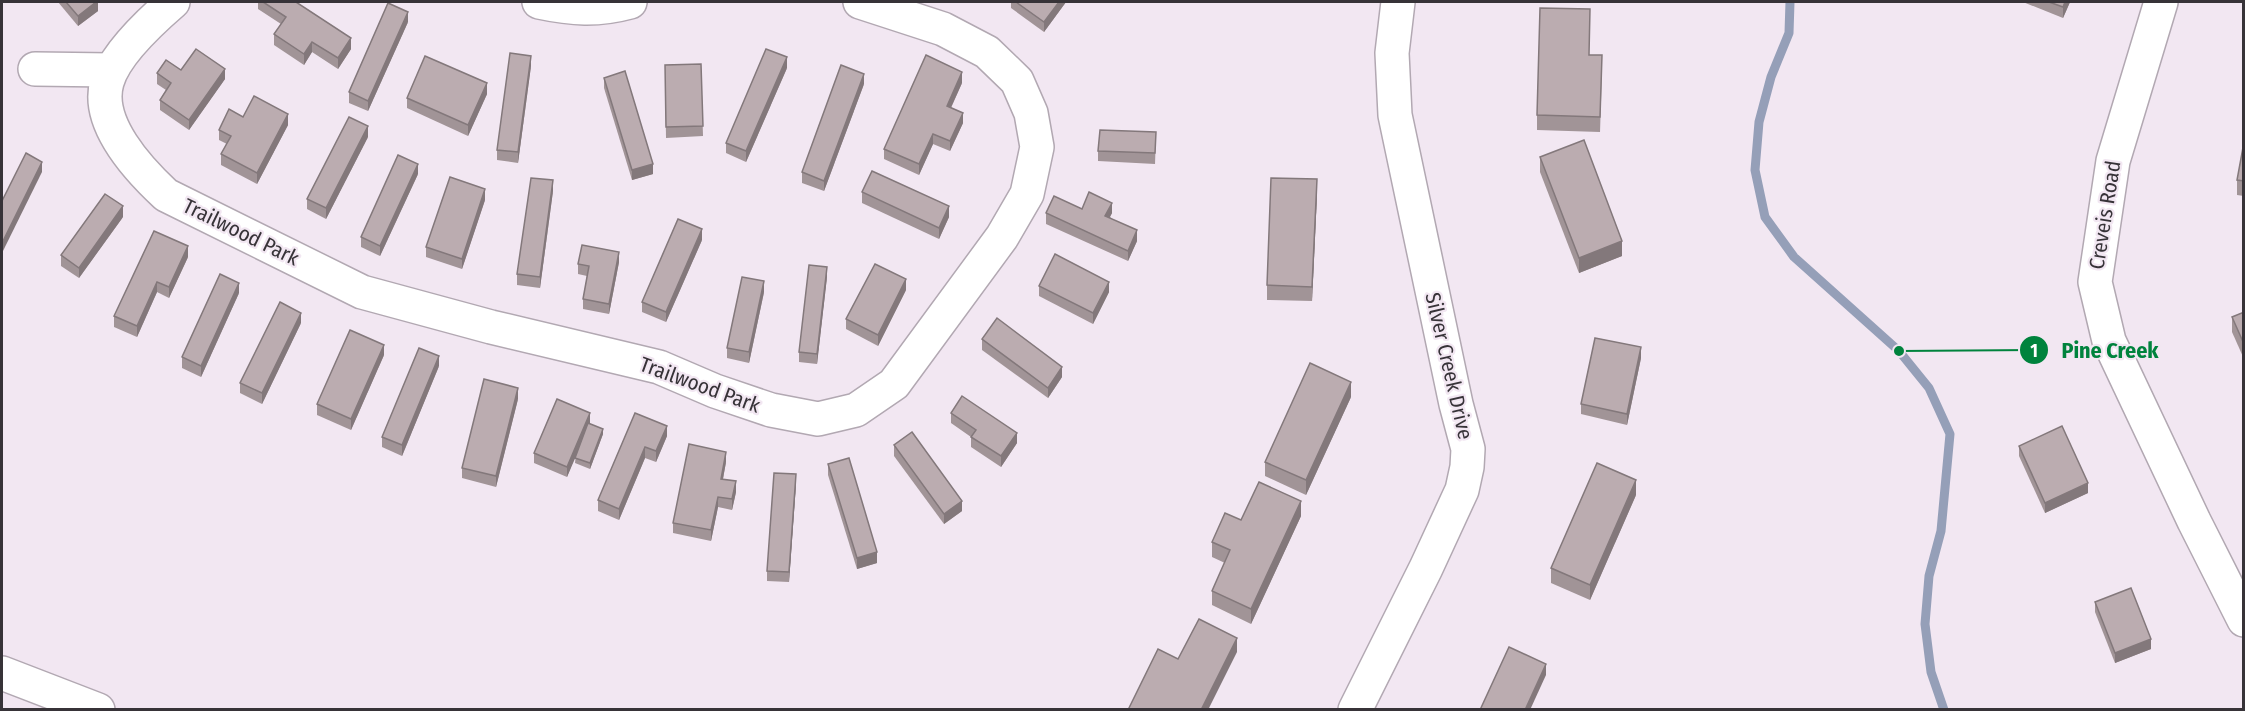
<svg xmlns="http://www.w3.org/2000/svg" width="2245" height="711" viewBox="0 0 2245 711" font-family="'Fira Sans Condensed',sans-serif">
  <style>
    .lines { fill: none; stroke-linecap: round; stroke-linejoin: round }
    .stream { stroke: #959fb8; stroke-width: 9 }
    .minor-casing { stroke: #b2a8b2; stroke-width: 36 }
    .minor { stroke: #fff; stroke-width: 33 }
    .wall { fill: #a19497 }
    .shaded-wall { fill: #83787b }
    .building { fill: #bbacb0; stroke: #83787b; stroke-width: 1.5 }
    .labels { text-anchor: middle; stroke-width: 4.5; stroke-linejoin: round; paint-order: stroke }
    .street-label { font-size: 21px; fill: #373338; stroke: #f2e7f2 }
    .leader { fill: none; stroke: #00833d; stroke-width: 2 }
    .callout-dot { fill: #00833d; stroke: #f2e7f2; stroke-width: 2 }
    .mark-label { font-size: 18px; text-anchor: middle; font-weight: bold; fill: #fff }
    .callout-label { font-size: 22px; text-anchor: middle; font-weight: bold; fill: #00833d; stroke: #f2e7f2; stroke-width: 4.5; stroke-linejoin: round; paint-order: stroke }
  </style>
  <rect width="100%" height="100%" fill="#f2e7f2"/>
  <g class="lines">
    <path class="stream" d="M1790,2l-1,31 -18,44 -12,45 -4,48 10,47 29,40 105,94 30,37 21,46 -9,97 -12,45 -4,48 6,48 13,38"/>
    <defs>
      <g id="minor">
        <path d="M173,2c-22,19 -58,52 -66,80 -12,41 32,88 59,113l196,97 129,35 168,40 56,24 56,19 47,9 38,-9 38,-26 108,-147 25,-43 10,-47 -6,-34 -14,-32 -30,-29 -44,-23 -83,-27"/>
        <path d="M539,2c33,7 58,9 91,0"/>
        <path d="M2161,2l-48,159 -18,121 14,59 85,180 50,99"/>
        <path d="M35,69l76,1"/>
        <path d="M2,673l96,37"/>
        <path d="M1355,710l71,-142 36,-78 5,-23 1,-18 -12,-45 -61,-289 -3,-62 6,-51"/>
      </g>
    </defs>
    <use href="#minor" class="minor-casing"/>
    <use href="#minor" class="minor"/>
  </g>
  <g class="wall">
    <path d="M58,2h40v9l-20,15z"/>
    <path d="M258,2h38l55,47 -13,20 -26,-17 -8,13 -30,-20v-11l7,-10 -23,-15z"/>
    <path d="M1011,2h55l-22,30 -33,-24z"/>
    <path d="M2023,2h47l-7,16z"/>
    <path d="M408,22l-40,89 -19,-8v-11z"/>
    <path d="M701,64l2,72 -37,2 -1,-73z"/>
    <path d="M531,66l-13,97 -21,-3v-10z"/>
    <path d="M787,68l-41,94 -20,-9v-10z"/>
    <path d="M181,70l44,9 -36,51 -29,-20v-10l6,-10 -9,-6v-11z"/>
    <path d="M1602,70l-2,62 -63,-2v-15z"/>
    <path d="M604,78l49,96 -21,6 -28,-92z"/>
    <path d="M962,83l-11,25 12,15 -13,28 -17,-7 -14,31 -35,-16v-10z"/>
    <path d="M864,84l-40,107 -22,-8v-11z"/>
    <path d="M487,94l-19,42 -61,-28v-10z"/>
    <path d="M243,117l45,8 -31,59 -36,-19v-11l6,-10 -8,-4v-10z"/>
    <path d="M1156,132l-1,32 -57,-3v-10z"/>
    <path d="M368,137l-42,82 -19,-10v-10z"/>
    <path d="M2244,142v54l-7,-1v-15z"/>
    <path d="M1540,157l82,99 -43,17 -39,-101z"/>
    <path d="M418,174l-38,82 -19,-9v-10z"/>
    <path d="M553,191l-13,97 -23,-3v-11z"/>
    <path d="M862,192l87,25 -10,22 -77,-36z"/>
    <path d="M1317,194l-5,107 -45,-1v-15z"/>
    <path d="M485,200l-23,69 -36,-12v-10z"/>
    <path d="M1082,209l30,4 -2,4 27,24 -9,20 -82,-37v-11z"/>
    <path d="M123,217l-44,61 -18,-12v-11z"/>
    <path d="M702,240l-36,82 -24,-10v-10z"/>
    <path d="M188,257l-19,41 -12,-6 -20,45 -23,-10v-11z"/>
    <path d="M619,262l-10,52 -26,-5v-10l4,-23 -9,-2v-10z"/>
    <path d="M827,277l-10,87 -18,-2v-10z"/>
    <path d="M1039,286l70,6 -16,32 -54,-28z"/>
    <path d="M906,290l-28,56 -32,-17v-10z"/>
    <path d="M764,292l-15,71 -22,-5v-10z"/>
    <path d="M239,293l-38,84 -19,-9v-11z"/>
    <path d="M2244,312v47l-12,-27v-15z"/>
    <path d="M301,323l-39,81 -22,-11v-10z"/>
    <path d="M982,339l80,38 -14,21 -66,-48z"/>
    <path d="M384,355l-33,75 -34,-15v-11z"/>
    <path d="M1641,358l-14,67 -46,-11v-10z"/>
    <path d="M439,366l-37,90 -20,-9v-10z"/>
    <path d="M1351,397l-45,98 -41,-19v-14z"/>
    <path d="M518,399l-22,88 -34,-9v-10z"/>
    <path d="M635,413l32,23 -11,26 -11,-4 -26,62 -21,-9v-11z"/>
    <path d="M951,413l66,30 -16,24 -30,-20v-10l-20,-14z"/>
    <path d="M590,424l13,10 -13,35 -15,-6 1,-9 -9,23 -33,-14v-10z"/>
    <path d="M894,445l68,66 -18,13 -50,-68z"/>
    <path d="M2019,446l69,47 -43,20 -26,-57z"/>
    <path d="M726,462l-3,17 13,13 -4,18 -14,-3 -7,34 -38,-8v-10z"/>
    <path d="M828,464l49,99 -20,6 -29,-94z"/>
    <path d="M796,484l-7,98 -22,-1v-10z"/>
    <path d="M1636,495l-46,105 -39,-17v-15z"/>
    <path d="M1301,516l-50,108 -39,-19v-14l13,-28 -13,-6v-15l29,-22z"/>
    <path d="M2095,602l56,47 -36,14 -20,-51z"/>
  </g>
  <g class="shaded-wall">
    <path d="M96,2h2v9l-20,15v-10z"/>
    <path d="M1059,2h7l-22,30v-10z"/>
    <path d="M2065,2h5l-7,16v-11z"/>
    <path d="M408,12v10l-40,89v-10z"/>
    <path d="M351,38v11l-13,20v-11z"/>
    <path d="M312,42v10l-8,13v-11z"/>
    <path d="M531,56v10l-13,97v-11z"/>
    <path d="M787,57v11l-41,94v-11z"/>
    <path d="M225,69v10l-36,51v-10z"/>
    <path d="M962,72v11l-15,33v-10z"/>
    <path d="M864,74v10l-40,107v-10z"/>
    <path d="M487,83v11l-19,42v-11z"/>
    <path d="M963,113v10l-13,28v-10z"/>
    <path d="M288,114v11l-31,59v-11z"/>
    <path d="M368,126v11l-42,82v-11z"/>
    <path d="M933,134v10l-14,31v-11z"/>
    <path d="M42,162v10l-40,81v-10z"/>
    <path d="M418,164v10l-38,82v-10z"/>
    <path d="M653,164v10l-21,6v-10z"/>
    <path d="M1317,179v15l-5,107v-14z"/>
    <path d="M553,180v11l-13,97v-11z"/>
    <path d="M485,189v11l-23,69v-10z"/>
    <path d="M1112,203v10l-7,13v-10z"/>
    <path d="M123,206v11l-44,61v-10z"/>
    <path d="M949,206v11l-10,22v-11z"/>
    <path d="M702,229v11l-36,82v-10z"/>
    <path d="M1137,230v11l-9,20v-10z"/>
    <path d="M1622,241v15l-43,17v-15z"/>
    <path d="M188,246v11l-19,41v-11z"/>
    <path d="M619,252v10l-10,52v-10z"/>
    <path d="M827,267v10l-10,87v-10z"/>
    <path d="M906,279v11l-28,56v-11z"/>
    <path d="M764,281v11l-15,71v-11z"/>
    <path d="M157,282v10l-20,45v-11z"/>
    <path d="M1109,282v10l-16,32v-11z"/>
    <path d="M239,283v10l-38,84v-11z"/>
    <path d="M301,313v10l-39,81v-11z"/>
    <path d="M384,345v10l-33,75v-11z"/>
    <path d="M1641,347v11l-14,67v-11z"/>
    <path d="M439,356v10l-37,90v-11z"/>
    <path d="M1062,367v10l-14,21v-10z"/>
    <path d="M1351,382v15l-45,98v-15z"/>
    <path d="M518,388v11l-22,88v-11z"/>
    <path d="M590,413v11l-23,53v-10z"/>
    <path d="M667,426v10l-11,26v-11z"/>
    <path d="M603,429v5l-13,35v-6z"/>
    <path d="M1017,433v10l-16,24v-11z"/>
    <path d="M645,447v11l-26,62v-11z"/>
    <path d="M726,452v10l-5,27v-10z"/>
    <path d="M796,474v10l-7,98v-10z"/>
    <path d="M1636,480v15l-46,105v-15z"/>
    <path d="M736,481v11l-4,18v-11z"/>
    <path d="M2088,483v10l-43,20v-10z"/>
    <path d="M718,497v10l-7,34v-11z"/>
    <path d="M962,501v10l-18,13v-10z"/>
    <path d="M1301,501v15l-50,108v-15z"/>
    <path d="M877,552v11l-20,6v-11z"/>
    <path d="M1237,638v14l-29,58h-7z"/>
    <path d="M2151,639v10l-36,14v-10z"/>
    <path d="M1546,664v11l-16,35h-5z"/>
  </g>
  <g class="building">
    <path d="M66,2h30l-18,14z"/>
    <path d="M263,2h33l55,36 -13,20 -26,-16 -8,12 -30,-20 12,-17z"/>
    <path d="M1016,2h43l-15,20z"/>
    <path d="M2049,2h16l-2,5z"/>
    <path d="M388,3l20,9 -40,89 -19,-9z"/>
    <path d="M1540,8l50,1 -1,46h13l-2,62 -63,-2z"/>
    <path d="M196,49l29,20 -36,51 -29,-20 11,-17 -14,-10 9,-13 15,10z"/>
    <path d="M766,49l21,8 -41,94 -20,-8z"/>
    <path d="M510,53l21,3 -13,96 -21,-2z"/>
    <path d="M926,55l36,17 -15,34 16,7 -13,28 -17,-7 -14,30 -35,-15z"/>
    <path d="M425,56l62,27 -19,42 -61,-27z"/>
    <path d="M701,64l2,62 -37,1 -1,-62z"/>
    <path d="M841,65l23,9 -40,107 -22,-9z"/>
    <path d="M625,71l28,93 -21,6 -28,-92z"/>
    <path d="M254,96l34,18 -31,59 -36,-19 10,-18 -12,-6 10,-21 14,8z"/>
    <path d="M349,117l19,9 -42,82 -19,-9z"/>
    <path d="M1100,130l56,2 -1,21 -57,-2z"/>
    <path d="M1584,140l38,101 -43,17 -39,-101z"/>
    <path d="M2244,142v39l-7,-1z"/>
    <path d="M26,153l16,9 -40,81v-42z"/>
    <path d="M398,155l20,9 -38,82 -19,-9z"/>
    <path d="M872,171l77,35 -10,22 -77,-36z"/>
    <path d="M450,177l35,12 -23,70 -36,-12z"/>
    <path d="M531,178l22,2 -13,97 -23,-3z"/>
    <path d="M1271,178l46,1 -5,108 -45,-2z"/>
    <path d="M1089,192l23,11 -7,13 32,14 -9,21 -82,-38 8,-17 28,13z"/>
    <path d="M105,194l18,12 -44,62 -18,-13z"/>
    <path d="M678,219l24,10 -36,83 -24,-10z"/>
    <path d="M154,231l34,15 -19,41 -12,-5 -20,44 -23,-10z"/>
    <path d="M582,245l37,7 -10,52 -26,-5 6,-33 -11,-2z"/>
    <path d="M1055,254l54,28 -16,31 -54,-27z"/>
    <path d="M875,264l31,15 -28,56 -32,-16z"/>
    <path d="M809,265l18,2 -10,87 -18,-2z"/>
    <path d="M220,274l19,9 -38,83 -19,-9z"/>
    <path d="M742,277l22,4 -15,71 -22,-4z"/>
    <path d="M280,302l21,11 -39,80 -22,-10z"/>
    <path d="M2244,312v32l-12,-27z"/>
    <path d="M997,318l65,49 -14,21 -66,-49z"/>
    <path d="M350,330l34,15 -33,74 -34,-15z"/>
    <path d="M1595,338l46,9 -14,67 -46,-10z"/>
    <path d="M419,348l20,8 -37,89 -20,-8z"/>
    <path d="M1310,363l41,19 -45,98 -41,-18z"/>
    <path d="M484,379l34,9 -22,88 -34,-8z"/>
    <path d="M962,396l55,37 -16,23 -30,-19 5,-7 -25,-17z"/>
    <path d="M557,399l33,14 -23,54 -33,-14z"/>
    <path d="M635,413l32,13 -11,25 -11,-4 -26,62 -21,-9z"/>
    <path d="M588,423l15,6 -13,34 -15,-5z"/>
    <path d="M2062,426l26,57 -43,20 -26,-57z"/>
    <path d="M912,432l50,69 -18,13 -50,-69z"/>
    <path d="M689,444l37,8 -5,27 15,2 -4,18 -14,-2 -7,33 -38,-7z"/>
    <path d="M849,458l28,94 -20,6 -29,-94z"/>
    <path d="M1597,463l39,17 -46,105 -39,-17z"/>
    <path d="M774,473l22,1 -7,98 -22,-1z"/>
    <path d="M1259,482l42,19 -50,108 -39,-18 18,-41 -18,-8 13,-29 16,7z"/>
    <path d="M2131,588l20,51 -36,14 -20,-51z"/>
    <path d="M1199,619l38,19 -36,72h-73l30,-61 20,10z"/>
    <path d="M1509,647l37,17 -21,46h-45z"/>
  </g>
  <g class="labels">
    <g class="street-label">
      <text transform="translate(2105 215) rotate(-81)" y="7">Creveis Road</text>
      <text transform="translate(241 232) rotate(26)" y="7">Trailwood Park</text>
      <text transform="translate(1449 366) rotate(77)" y="7">Silver Creek Drive</text>
      <text transform="translate(700 385) rotate(20)" y="7">Trailwood Park</text>
    </g>
  </g>
  <path class="leader" d="M1899 351L2034 350"/>
  <g class="callout-dot">
    <circle cx="1899" cy="351" r="6"/>
    <circle cx="2034" cy="350" r="15"/>
  </g>
  <g class="mark-label">
    <text x="2034" y="357">1</text>
  </g>
  <g class="callout-label">
    <text x="2110" y="358">Pine Creek</text>
  </g>
  <rect width="2245" height="711" fill="none" stroke="#373338" stroke-width="6"/>
</svg>
